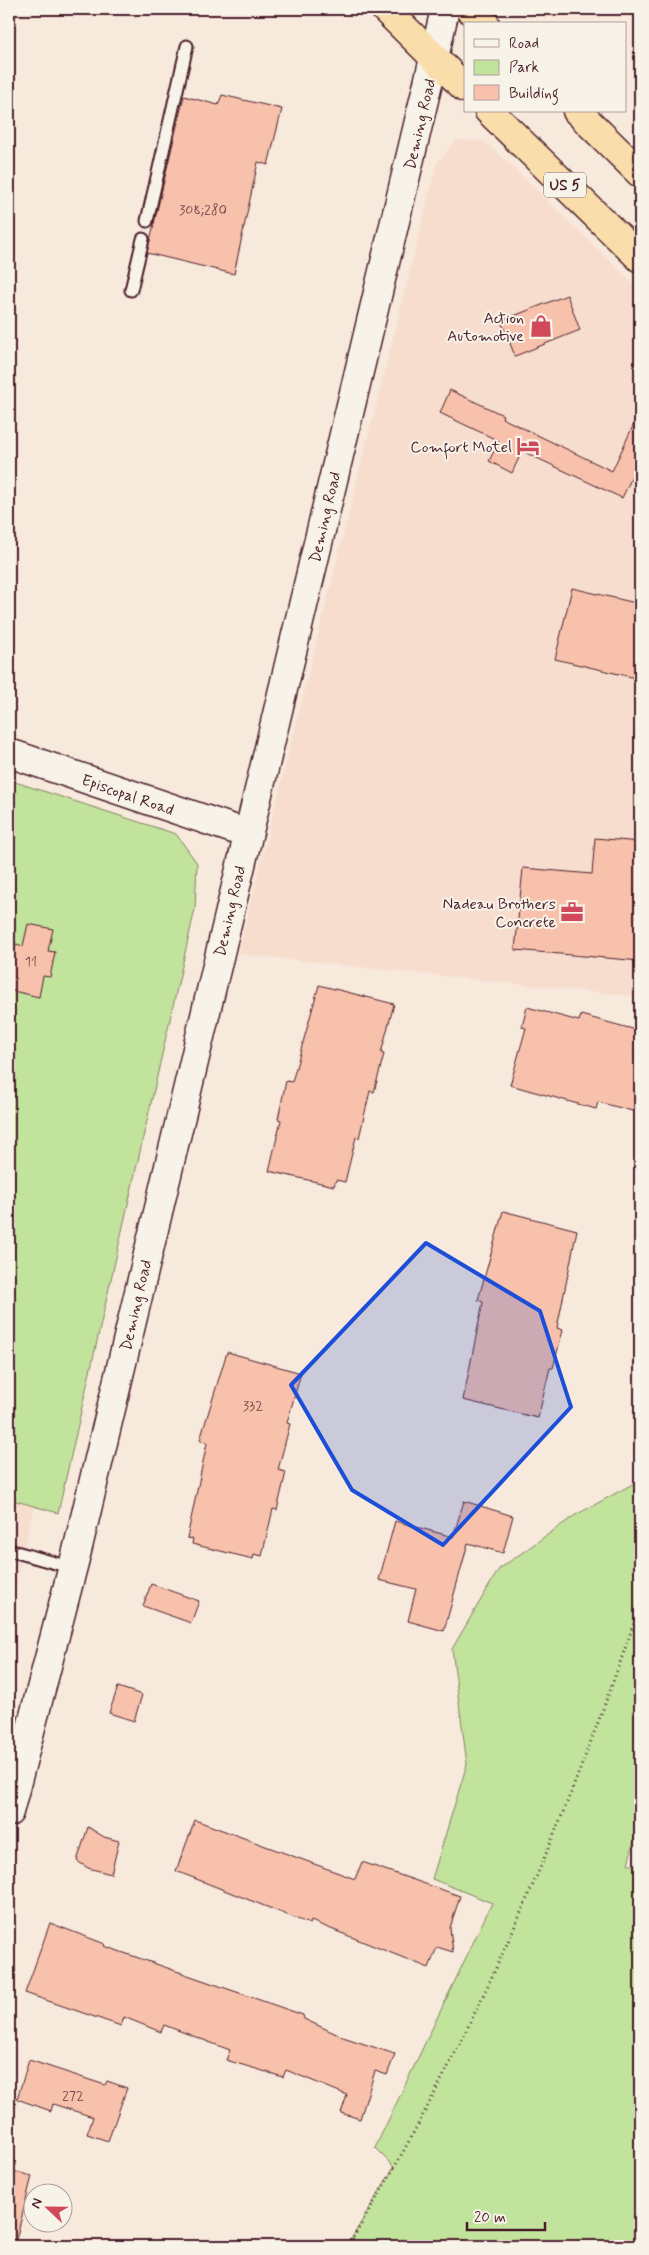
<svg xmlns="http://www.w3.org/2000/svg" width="649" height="2255" viewBox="0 0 649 2255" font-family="Mynerve,sans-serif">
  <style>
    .built { fill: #f7ddce }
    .green { fill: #c1e39c; stroke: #868164 }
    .building { fill: #f8c1ac; stroke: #4a1f2b }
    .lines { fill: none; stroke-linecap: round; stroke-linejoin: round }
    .service-casing { stroke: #4a1f2b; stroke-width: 15 }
    .tertiary-casing { stroke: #4a1f2b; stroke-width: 31 }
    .secondary-casing { stroke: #4a1f2b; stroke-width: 31 }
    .trunk-casing { stroke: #4a1f2b; stroke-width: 31 }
    .path { stroke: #4a1f2b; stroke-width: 3; stroke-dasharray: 1 4; stroke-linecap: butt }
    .service { stroke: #f7f3e8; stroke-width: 11 }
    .tertiary { stroke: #f7f3e8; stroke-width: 28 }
    .secondary { stroke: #f7f3e8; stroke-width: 28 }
    .trunk { stroke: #f9ddab; stroke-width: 28 }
    .marked { fill: #1d4ed8; fill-opacity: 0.2; stroke: #1d4ed8; stroke-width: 4; stroke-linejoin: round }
    .labels { text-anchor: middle; stroke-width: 4; stroke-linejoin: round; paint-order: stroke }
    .number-label { font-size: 14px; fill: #76484b }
    .shield { fill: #f7f3e8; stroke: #7e5f64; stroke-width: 1 }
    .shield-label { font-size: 15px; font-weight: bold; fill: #4a1f2b }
    .street-label { font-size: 16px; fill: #4a1f2b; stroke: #f7f3e8 }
    .poi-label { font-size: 16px; fill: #4a1f2b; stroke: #f7f3e8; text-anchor: end }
  </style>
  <rect width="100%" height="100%" fill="#f7e9dc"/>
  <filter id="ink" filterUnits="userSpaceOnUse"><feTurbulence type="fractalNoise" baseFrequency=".02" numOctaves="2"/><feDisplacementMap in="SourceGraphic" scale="10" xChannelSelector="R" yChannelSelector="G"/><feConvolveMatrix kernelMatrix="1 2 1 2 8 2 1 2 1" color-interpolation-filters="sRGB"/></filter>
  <g filter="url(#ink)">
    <g class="built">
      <path d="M456,140l29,1 155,149v707l-402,-43 199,-791z"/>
      <path d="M9,1499l25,8 -25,104z"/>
    </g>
    <g class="green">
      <path d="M9,780l167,54 21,29 -2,46 -137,604 -49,-14z"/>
      <path d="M640,1480v338l-12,46 12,3v379h-293l47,-79 -19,-19 117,-245 -60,-24 35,-115 -15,-115 47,-80 75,-53z"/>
    </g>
    <g class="building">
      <path d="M222,95l60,14 -14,56 -10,-3 -24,112 -87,-21 37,-157 34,9z"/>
      <path d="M567,295l13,35 -65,26 -14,-35z"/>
      <path d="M450,390l53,25 -1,3 110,53 28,-60v49l-18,38 -100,-47 -10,22 -23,-12 10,-20 -59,-28z"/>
      <path d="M572,588l68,16v75l-85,-20z"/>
      <path d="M595,838l45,4v119l-125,-11 8,-82 69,6z"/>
      <path d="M28,924l25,5 -5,22 7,1 -5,25 -7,-1 -4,21 -30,-7v-11l7,-35 7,2z"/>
      <path d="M319,985l75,19 -13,49 3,1 -10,38 -4,-1 -11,47 -3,-1 -11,45 -9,-2 -2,6 -65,-15 12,-51 -3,-1 8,-38 6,1z"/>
      <path d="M527,1007l52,14 2,-6 59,16v82l-42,-11 -2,7 -86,-24 16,-57 -4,-1z"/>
      <path d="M503,1211l74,19 -20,98 6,2 -10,38h-3l-12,50 -75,-18 20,-98 -5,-2z"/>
      <path d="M227,1352l74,21 -14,50 3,1 -12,46 8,2 -9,38 -4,-1 -11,47 -8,-2 -1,5 -61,-15 1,-5 -6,-1 20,-95 -7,-3z"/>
      <path d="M464,1501l49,15 -10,37 -35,-10 -24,88 -36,-10 8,-32 -37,-9 16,-59 58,16z"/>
      <path d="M151,1584l48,17 -8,22 -48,-17z"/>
      <path d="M118,1687l24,8 -8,26 -25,-8z"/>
      <path d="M195,1820l160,59 7,-17 98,34 -10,32 3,24 -16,-5 -8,21 -118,-47 -1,3 -134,-53z"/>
      <path d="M88,1827l16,10 15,4 -8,33 -23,-6 -11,-7z"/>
      <path d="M50,1923l55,21 -1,2 199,69 1,4 39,18 52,17 -8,21 -12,-4 -15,48 -19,-6 6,-18 -61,-25 -3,7 -57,-17 4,-10 -66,-25 -3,7 -37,-15 -3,9 -96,-33z"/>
      <path d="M29,2060l76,25 2,-4 20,7 -19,53 -21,-7 6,-17 -40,-13 -2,7 -34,-12z"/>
      <path d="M9,2170l23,6 -16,64 -7,-1z"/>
    </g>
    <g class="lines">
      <defs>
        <g id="service">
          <path d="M147,221l40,-175"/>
          <path d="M131,290l12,-51"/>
          <path d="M9,1550l64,18"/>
        </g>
        <g id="tertiary">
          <path d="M9,753l239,81"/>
          <path d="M9,1812l68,-261 357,-1493"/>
        </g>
        <path id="secondary" d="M434,58l11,-49"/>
        <g id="trunk">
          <path d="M385,9l80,79"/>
          <path d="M470,9l15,15"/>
          <path d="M489,111l151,147"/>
          <path d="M577,111l63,62"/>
        </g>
      </defs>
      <use href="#service" class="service-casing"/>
      <use href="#tertiary" class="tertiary-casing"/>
      <use href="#secondary" class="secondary-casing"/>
      <use href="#trunk" class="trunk-casing"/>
      <path class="path" d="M348,2246c123,-200 215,-418 292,-640"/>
      <use href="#service" class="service"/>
      <use href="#tertiary" class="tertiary"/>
      <use href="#secondary" class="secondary"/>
      <use href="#trunk" class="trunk"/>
    </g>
  </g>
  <path class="marked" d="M426,1243l114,68 31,96 -128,138 -91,-55 -61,-105z"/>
  <defs>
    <symbol id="shop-bare" viewBox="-9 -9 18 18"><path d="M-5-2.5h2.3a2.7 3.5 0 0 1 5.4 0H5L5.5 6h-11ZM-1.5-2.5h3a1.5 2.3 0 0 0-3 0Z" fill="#d1495b" stroke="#f7f3e8" stroke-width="2.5" paint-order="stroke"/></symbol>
    <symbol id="hotel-bare" viewBox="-9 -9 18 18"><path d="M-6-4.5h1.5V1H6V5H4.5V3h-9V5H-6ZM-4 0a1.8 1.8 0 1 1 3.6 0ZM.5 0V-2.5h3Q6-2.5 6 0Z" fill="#d1495b" stroke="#f7f3e8" stroke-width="2.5" paint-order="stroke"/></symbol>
    <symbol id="office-bare" viewBox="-9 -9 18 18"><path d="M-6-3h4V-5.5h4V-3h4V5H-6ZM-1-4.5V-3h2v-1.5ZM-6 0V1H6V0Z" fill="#d1495b" stroke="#f7f3e8" stroke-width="2.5" paint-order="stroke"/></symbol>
  </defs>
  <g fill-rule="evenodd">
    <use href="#shop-bare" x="525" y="310" width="32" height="32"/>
    <use href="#hotel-bare" x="512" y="430" width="32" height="32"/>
    <use href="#office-bare" x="556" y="896" width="32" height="32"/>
  </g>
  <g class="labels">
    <g class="number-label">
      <text x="203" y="214">308;280</text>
      <text x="31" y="966">11</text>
      <text x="253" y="1410">332</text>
      <text x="73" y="2100">272</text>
    </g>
    <rect class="shield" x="544" y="172.5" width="42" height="25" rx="4"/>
    <g class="shield-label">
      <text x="565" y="190">US 5</text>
    </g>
    <g class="street-label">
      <text transform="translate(419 124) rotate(-77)" y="6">Deming Road</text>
      <text transform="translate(324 517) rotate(-77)" y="6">Deming Road</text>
      <text transform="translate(128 794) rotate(19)" y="6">Episcopal Road</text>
      <text transform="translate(229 911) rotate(-77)" y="6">Deming Road</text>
      <text transform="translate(135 1305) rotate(-77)" y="6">Deming Road</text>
    </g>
    <g class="poi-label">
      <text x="524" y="323">Action<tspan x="524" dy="18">Automotive</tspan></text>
      <text x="512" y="452">Comfort Motel</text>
      <text x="556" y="909">Nadeau Brothers<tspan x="556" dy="18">Concrete</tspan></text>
    </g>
  </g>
  <rect width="649" height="2255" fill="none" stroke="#f7f3e8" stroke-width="30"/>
  <rect x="15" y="15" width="619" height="2225" fill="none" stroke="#4a1f2b" stroke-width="2" filter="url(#ink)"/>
  <rect x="464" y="22" width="162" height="90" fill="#f7f3e8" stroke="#b29e9c"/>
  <rect x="474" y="39" width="25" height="8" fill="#f7f3e8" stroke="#b29e9c"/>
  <text x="509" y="48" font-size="15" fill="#4a1f2b">Road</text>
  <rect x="474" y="60" width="25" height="15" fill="#c1e39c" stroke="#b29e9c"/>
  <text x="509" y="72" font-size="15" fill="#4a1f2b">Park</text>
  <rect x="474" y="85" width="25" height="15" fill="#f8c1ac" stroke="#b29e9c"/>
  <text x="509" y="98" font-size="15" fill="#4a1f2b">Building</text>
  <g transform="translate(48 2208) rotate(292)"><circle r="24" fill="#f7f3e8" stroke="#b29e9c"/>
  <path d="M0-4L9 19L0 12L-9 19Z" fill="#d1495b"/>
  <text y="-8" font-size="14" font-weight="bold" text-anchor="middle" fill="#4a1f2b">N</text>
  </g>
  <path d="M467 2222v8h78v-8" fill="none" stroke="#4a1f2b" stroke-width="2.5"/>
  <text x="474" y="2222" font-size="15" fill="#4a1f2b" stroke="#f7f3e8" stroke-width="4" paint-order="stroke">20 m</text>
</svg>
